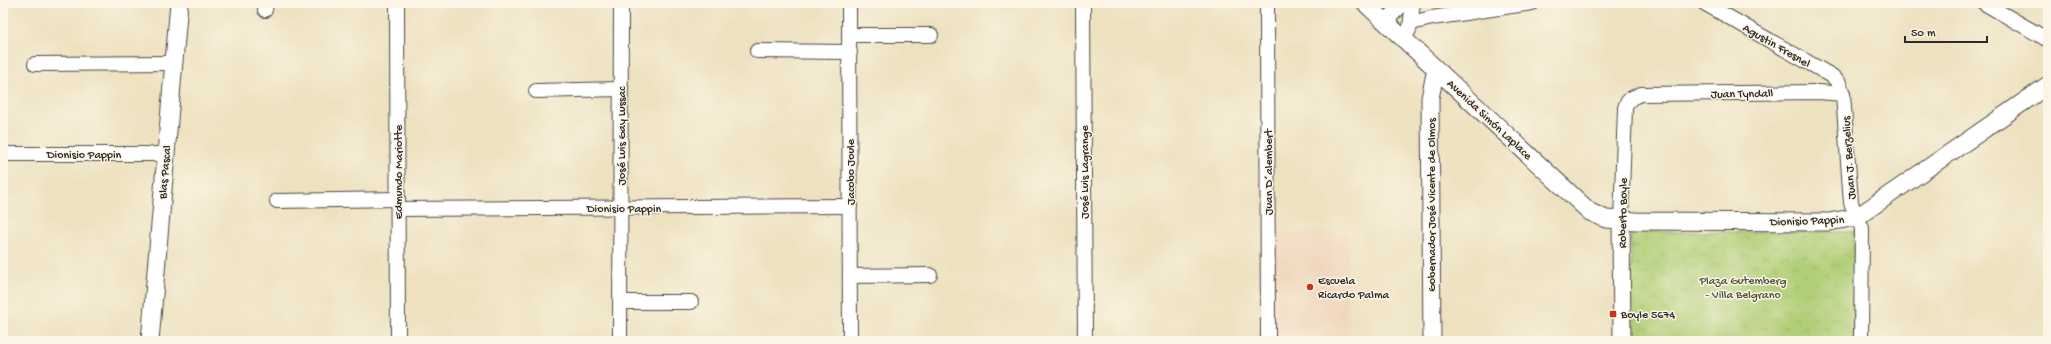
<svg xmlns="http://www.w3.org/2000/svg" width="2051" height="344" viewBox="0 0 2051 344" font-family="'Gochi Hand',sans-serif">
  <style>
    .built { fill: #f0d6bc }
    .park { fill: url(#park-crowns); stroke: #6e7d51 }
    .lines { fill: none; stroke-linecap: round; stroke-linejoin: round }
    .minor-casing { stroke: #484641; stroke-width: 16 }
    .major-casing { stroke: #484641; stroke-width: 19 }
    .minor { stroke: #fff; stroke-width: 14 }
    .major { stroke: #fff; stroke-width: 17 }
    .poi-dot { fill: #c8321e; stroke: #fcf5e5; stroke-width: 1.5 }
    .labels { text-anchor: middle; stroke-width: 3; stroke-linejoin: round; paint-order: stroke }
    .street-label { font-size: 12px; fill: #2b2b2b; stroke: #fcf5e5 }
    .poi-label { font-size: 12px; fill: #2b2b2b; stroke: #fcf5e5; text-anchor: start }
    .park-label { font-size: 12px; fill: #4c543e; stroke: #fcf5e5 }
  </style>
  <defs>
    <pattern id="park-crowns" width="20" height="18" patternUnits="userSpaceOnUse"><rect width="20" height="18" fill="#b0cf77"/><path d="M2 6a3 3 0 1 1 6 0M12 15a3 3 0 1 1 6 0" fill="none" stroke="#98b267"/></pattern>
  </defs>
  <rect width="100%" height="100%" fill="#fcf5e5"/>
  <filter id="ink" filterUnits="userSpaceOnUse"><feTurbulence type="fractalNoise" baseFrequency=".025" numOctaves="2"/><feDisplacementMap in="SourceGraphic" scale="8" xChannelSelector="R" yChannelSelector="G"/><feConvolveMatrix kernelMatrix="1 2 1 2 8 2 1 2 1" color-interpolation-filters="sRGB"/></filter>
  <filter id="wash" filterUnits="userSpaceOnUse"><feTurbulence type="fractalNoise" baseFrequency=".012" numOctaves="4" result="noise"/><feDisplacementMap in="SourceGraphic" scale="16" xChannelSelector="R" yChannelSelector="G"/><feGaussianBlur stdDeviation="0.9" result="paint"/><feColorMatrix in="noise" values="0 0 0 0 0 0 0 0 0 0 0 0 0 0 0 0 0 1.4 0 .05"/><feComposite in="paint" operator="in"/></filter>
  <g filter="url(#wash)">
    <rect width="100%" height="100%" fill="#ede1bf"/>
    <path class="built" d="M1272,232l76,1 -2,108h-72z"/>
    <path class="park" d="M1631,232h223l1,109h-224z"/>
  </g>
  <g filter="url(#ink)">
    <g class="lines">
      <defs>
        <g id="minor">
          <path d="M397,3l1,338"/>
          <path d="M849,3l1,338"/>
          <path d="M1083,3l2,338"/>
          <path d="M1267,3l1,338"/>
          <path d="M1704,3l128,73 7,7 4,11 8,109 11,25 -1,113"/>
          <path d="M1984,3l64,37"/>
          <path d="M265,10l1,-7"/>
          <path d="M1385,22l19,-19"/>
          <path d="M1411,23l21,-5 100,-15"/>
          <path d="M1408,32l2,-5 3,-24"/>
          <path d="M850,35h81"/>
          <path d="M757,51l93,1"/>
          <path d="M35,64l138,-1"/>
          <path d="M536,91l85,-2"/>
          <path d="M3,154h162"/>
          <path d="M277,201l121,-2"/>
          <path d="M398,209l452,-3"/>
          <path d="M1621,220l4,-112c2,-9 8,-11 16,-14l178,-2 24,2"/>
          <path d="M850,276l80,-1"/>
          <path d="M621,302h70"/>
          <path d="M620,341l1,-338"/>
        </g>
        <g id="major">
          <path d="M1365,3l225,209 16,7 30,2 193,1 28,-5 191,-132"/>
          <path d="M1621,220l1,121"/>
          <path d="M150,341l29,-338"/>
          <path d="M1432,341l-2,-243 6,-29"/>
        </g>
      </defs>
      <use href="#minor" class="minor-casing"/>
      <use href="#major" class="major-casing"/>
      <use href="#minor" class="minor"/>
      <use href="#major" class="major"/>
    </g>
  </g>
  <g class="poi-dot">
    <circle cx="1310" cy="287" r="4"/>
    <rect x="1609" y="310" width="8" height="8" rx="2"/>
  </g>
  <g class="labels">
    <g class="street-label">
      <text transform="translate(1777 45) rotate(30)" y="4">Agustin Fresnel</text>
      <text transform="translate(1742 93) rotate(-1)" y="4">Juan Tyndall</text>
      <text transform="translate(1490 119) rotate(43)" y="4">Avenida Simón Laplace</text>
      <text transform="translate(621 136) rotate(-90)" y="4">José Luis Gay Lussac</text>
      <text x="84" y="158">Dionisio Pappin</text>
      <text transform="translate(1848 158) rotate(-94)" y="4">Juan J. Berzelius</text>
      <text transform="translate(164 172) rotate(-85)" y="4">Blas Pascal</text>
      <text transform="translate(398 172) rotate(-90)" y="4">Edmundo Mariotte</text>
      <text transform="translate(850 172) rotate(-90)" y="4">Jacobo Joule</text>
      <text transform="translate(1084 172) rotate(-90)" y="4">José Luis Lagrange</text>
      <text transform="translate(1268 172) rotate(-90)" y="4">Juan D´alembert</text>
      <text transform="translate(1431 205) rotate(-90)" y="4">Gobernador José Vicente de Olmos</text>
      <text x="624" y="212">Dionisio Pappin</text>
      <text transform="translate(1622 213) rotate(-89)" y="4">Roberto Boyle</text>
      <text transform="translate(1807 220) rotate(-2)" y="4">Dionisio Pappin</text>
    </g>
    <g class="poi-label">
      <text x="1318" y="284">Escuela<tspan x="1318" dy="14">Ricardo Palma</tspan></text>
      <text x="1621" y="318">Boyle 5674</text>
    </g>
    <g class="park-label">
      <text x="1743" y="284">Plaza Gutemberg<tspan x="1743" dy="14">- Villa Belgrano</tspan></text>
    </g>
  </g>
  <rect width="2051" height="344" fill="none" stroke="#fcf5e5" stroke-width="16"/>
  <path d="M1905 36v6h82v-6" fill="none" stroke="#2b2b2b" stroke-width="2"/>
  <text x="1911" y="36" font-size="12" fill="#2b2b2b" stroke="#fcf5e5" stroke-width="3" paint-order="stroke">50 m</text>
</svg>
